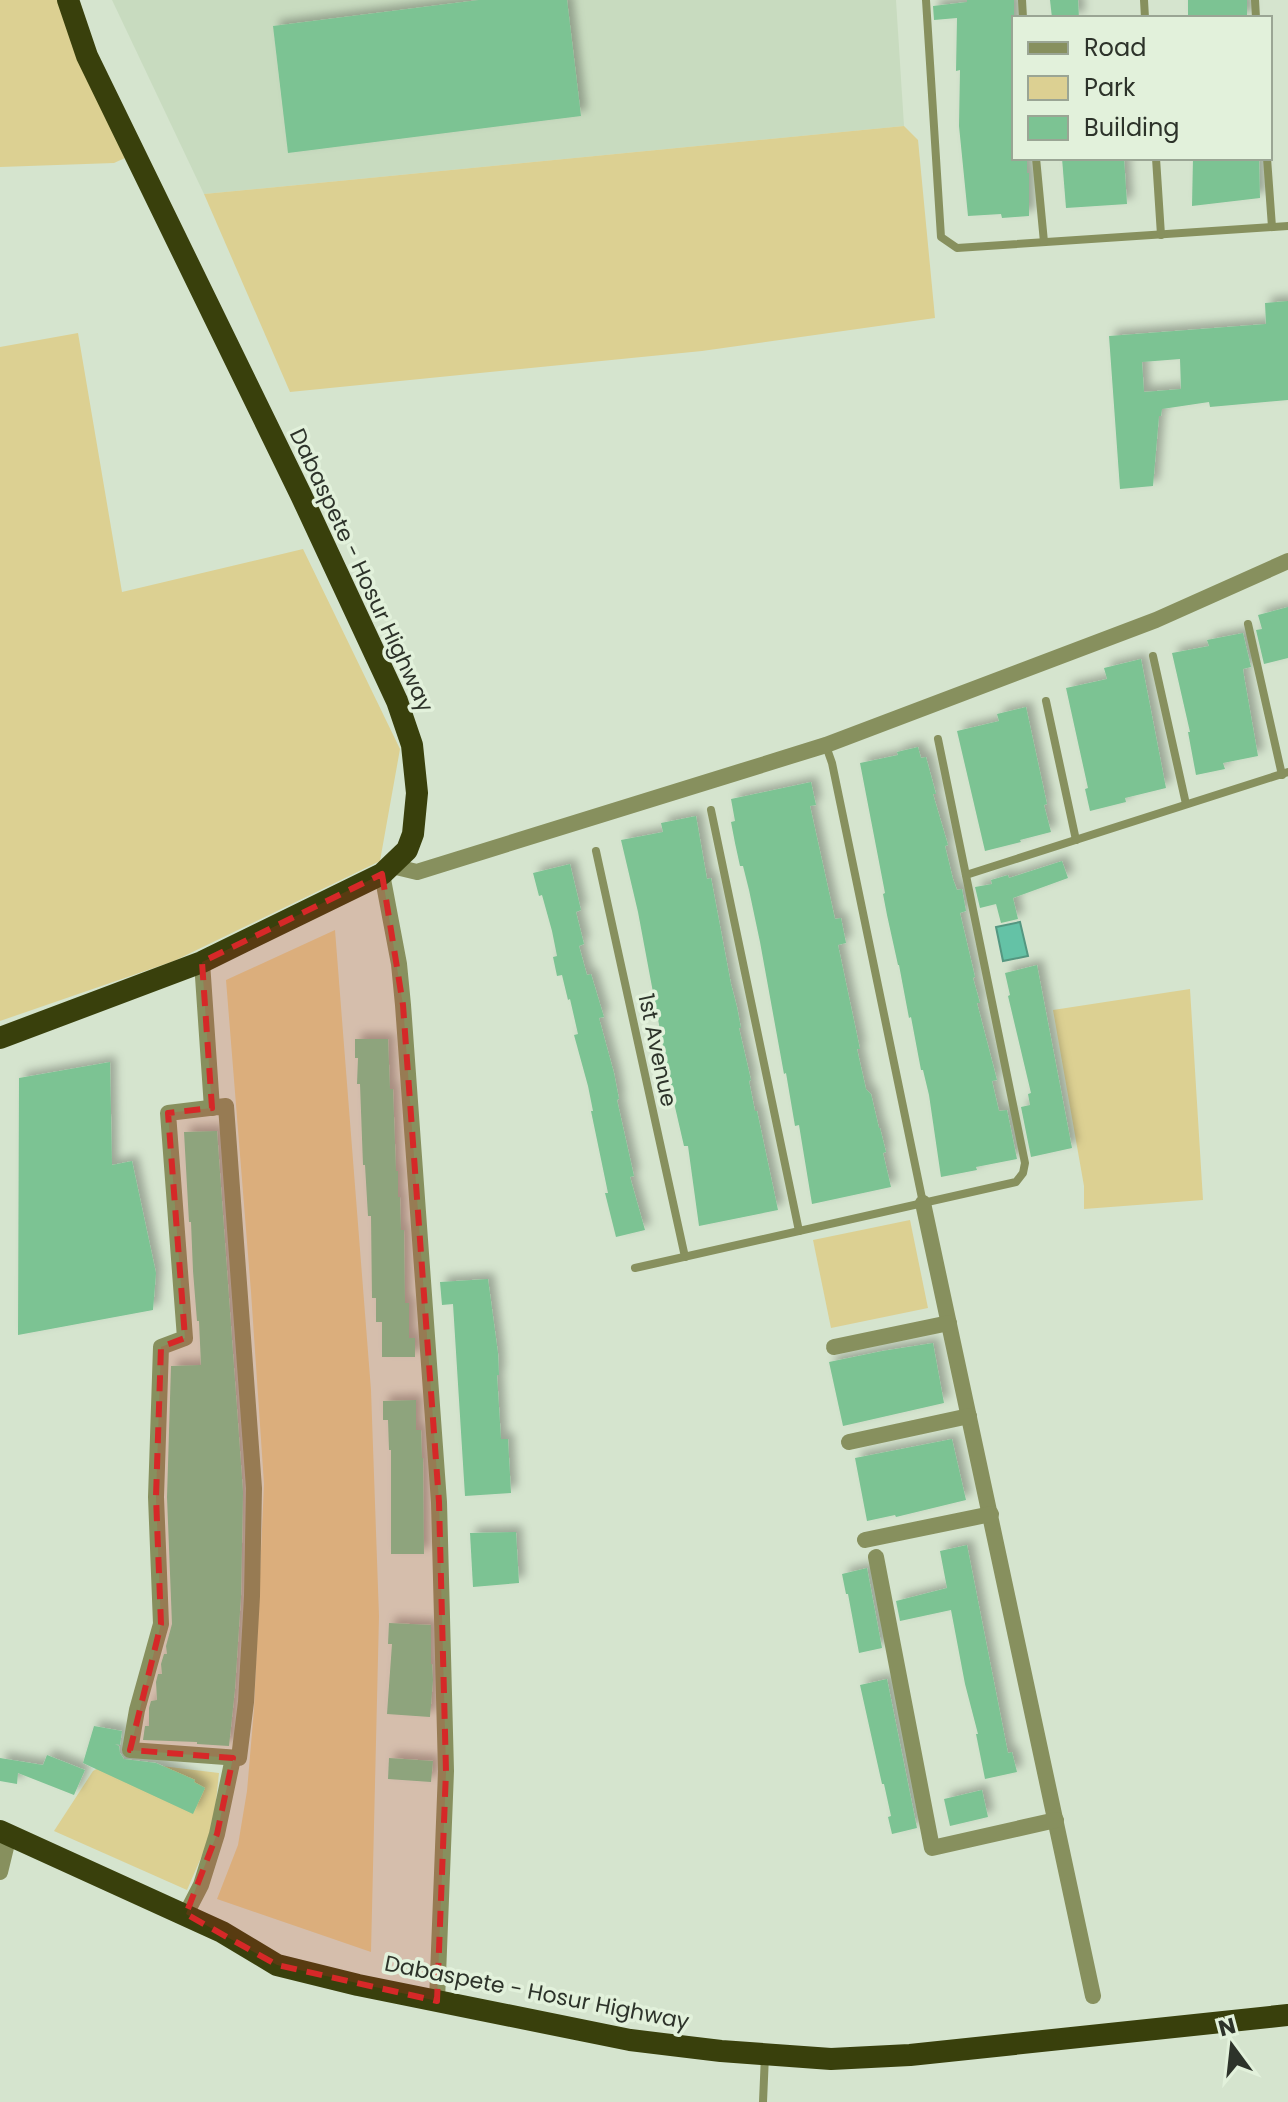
<svg xmlns="http://www.w3.org/2000/svg" width="1288" height="2102" viewBox="0 0 1288 2102" font-family="Poppins,sans-serif">
  <style>
    .built { fill: #c8dbbf }
    .green { fill: #dcd092 }
    .water { fill: #64c2a6; stroke: #549781; stroke-width: 2 }
    .building { fill: #7cc393; fill-rule: evenodd; filter: url(#shadow) }
    .lines { fill: none; stroke-linecap: round; stroke-linejoin: round }
    .service { stroke: #87905e; stroke-width: 8 }
    .minor { stroke: #87905e; stroke-width: 16 }
    .tertiary { stroke: #87905e; stroke-width: 16 }
    .trunk { stroke: #39400c; stroke-width: 22 }
    .marked { fill: #d62828; fill-opacity: 0.2; stroke: #d62828; stroke-width: 6; stroke-dasharray: 16 10; stroke-linejoin: round }
    .labels { text-anchor: middle; stroke-width: 7; stroke-linejoin: round; paint-order: stroke }
    .street-label { font-size: 22px; fill: #2d332a; stroke: #e2f1db }
  </style>
  <defs>
    <filter id="shadow"><feDropShadow dx="6" dy="-6" stdDeviation="4" flood-color="#0004"/></filter>
  </defs>
  <rect width="100%" height="100%" fill="#d5e4ce"/>
  <path class="built" d="M112,0h784l8,126 -700,68z"/>
  <g class="green">
    <path d="M0,0h61l64,158 -11,5 -114,4z"/>
    <path d="M904,126l14,14 17,178 -233,33 -412,41 -86,-198z"/>
    <path d="M78,333l44,259 181,-43 97,200 -20,112 -206,100 -174,60v-674z"/>
    <path d="M335,930l36,460 8,226 -8,336 -154,-53 21,-54 9,-54 7,-82 10,-225 -13,-192 -25,-312z"/>
    <path d="M1190,989l13,211 -119,9v-23l-31,-176z"/>
    <path d="M910,1220l18,88 -97,20 -18,-88z"/>
    <path d="M108,1762l29,1 82,10 -6,57 -26,60 -133,-59 39,-60z"/>
  </g>
  <path class="water" d="M1020,922l8,34 -25,5 -7,-34z"/>
  <g class="building">
    <path d="M479,0h88l14,116 -293,37 -15,-127z"/>
    <path d="M967,0h47v158h13v15h2v43l-27,2 -1,-4 -33,2 -9,-90 1,-56 -4,1 1,-53 -23,2 -1,-14 34,-4z"/>
    <path d="M1050,0h28l1,18h-27z"/>
    <rect x="1188" y="0" width="59" height="18"/>
    <path d="M1062,158h62l3,46 -61,4z"/>
    <path d="M1193,158h66l1,40 -68,8z"/>
    <path d="M1288,301v99l-78,7 -1,-5 -47,7 -1,7h-2l-6,70 -33,3 -11,-153 157,-12 -1,-21zM1180,359l1,30 -37,3 -2,-30z"/>
    <path d="M1288,607v51l-24,6 -8,-34 6,-1 -4,-14z"/>
    <path d="M1243,633l8,34 -8,2 1,7 14,80 -35,7 2,6 -29,6 -8,-43h2l-18,-79 37,-7 -2,-6z"/>
    <path d="M1141,659l25,129 -41,10 1,4 -36,9 -5,-22 3,-1 -22,-100 41,-9 -3,-11z"/>
    <path d="M1026,707l21,97 -3,1 7,27 -31,8 1,2 -36,9 -28,-120 42,-10 -2,-7z"/>
    <path d="M918,747l3,11 5,-1 10,37h-3l15,51 -3,1 8,33 4,11 5,-1 4,22 -6,2 15,64 -2,1 7,25h-3l20,77 -5,1 7,30 8,-1 10,49 -41,8 1,3 -36,7 -12,-82 -6,-25h-2l-10,-53 -2,1 -10,-53h-1l-11,-50 -4,-21 2,-1 -25,-130 38,-8 -1,-3z"/>
    <path d="M811,782l5,23 -6,1 25,113 6,-1 5,25 -8,2 22,104h-3l9,40 5,5 8,34h1l6,24 -3,1 8,34 -79,17 -13,-79 -4,1 -9,-53 -2,1 -24,-132 -11,-52 -6,-24h-3l-5,-23 -4,-21 4,-1 -4,-22z"/>
    <path d="M696,816l11,63 4,-1 20,106 6,23 4,21h-2l12,52 -2,1 6,30h2l21,99 -79,16 -11,-80h-4l-12,-52 -34,-182 -17,-72 42,-8 -2,-9z"/>
    <path d="M1062,861l6,17 -55,20 5,21 -17,4 -5,-19 -16,4 -5,-21 17,-3 -1,-4 17,-5 1,3z"/>
    <path d="M570,864l11,46 -5,2 8,32 -5,2 8,29 4,-1 13,43 -5,1 15,55 5,26 -2,1 17,76 -4,1 15,53 -29,7 -11,-44h3l-17,-82h2l-5,-25 -14,-51 4,-1 -8,-35 -2,1 -6,-25 -5,1 -4,-19 4,-1 -5,-25 -10,-36 -3,1 -6,-23z"/>
    <path d="M1037,965l35,183 -41,9 -10,-50 9,-2 -2,-11 3,-1 -23,-97 2,-1 -5,-22z"/>
    <path d="M355,1039h33l2,50h3l3,82h2v26h2l1,33h3l1,73h4v35h6v19h-33v-35h-6v-24h-4l-1,-82h-3l-3,-51h-2l-3,-81h-3l1,-26h-3z"/>
    <path d="M110,1062l2,103 20,-4 24,112 -3,37 -135,25 1,-257z"/>
    <path d="M217,1131l26,361 -2,104 -6,93 -6,57 -32,-2v-2l-54,-2 2,-14h4v-18l2,-7 6,-1 -1,-18 2,-8h4l-1,-10 3,-10h3l-1,-8 6,-22 -5,-127 4,-131 30,-1 -2,-44h-2l-4,-50 -2,-49h-2l-5,-90z"/>
    <path d="M488,1279l10,74 1,22h-2l4,64h7l3,54 -46,3 -12,-192 -11,1 -2,-23z"/>
    <path d="M933,1343l11,60 -101,23 -14,-64 53,-11z"/>
    <path d="M416,1400v30h5l1,28h1l1,96h-33v-104h-2l-1,-30h-5v-19z"/>
    <path d="M952,1439l14,61 -70,17 -1,-2 -28,6 -12,-63z"/>
    <path d="M516,1532l3,51 -46,4 -3,-54z"/>
    <path d="M967,1545l41,208 4,-1 5,20 -32,7 -9,-45h2l-13,-50 -14,-74 -51,11 -4,-20 51,-13 -7,-37z"/>
    <path d="M867,1568l15,80 -23,5 -11,-59h-2l-4,-20z"/>
    <path d="M389,1623l42,2v39h1l1,16 -3,37 -43,-3 5,-70h-4z"/>
    <path d="M887,1679l30,149 -25,6 -4,-17 3,-1 -7,-32h-2l-22,-99z"/>
    <path d="M94,1726l28,5 -2,14 -5,-1 4,2 1,7 4,6 32,4 39,17 -1,2 11,6 -12,26 -110,-51z"/>
    <path d="M47,1755l38,15 -11,25 -56,-22 -1,11 -17,-3v-23l43,7z"/>
    <path d="M389,1758l44,3 -2,21 -43,-3z"/>
    <path d="M982,1790l6,27 -38,9 -6,-27z"/>
  </g>
  <g class="lines">
    <g class="service">
      <path d="M926,0l15,237 16,11 331,-22"/>
      <path d="M1022,0l1,18"/>
      <path d="M1144,0l1,18"/>
      <path d="M1255,0l1,18"/>
      <path d="M1036,158l8,84"/>
      <path d="M1156,158l5,77"/>
      <path d="M1267,158l5,69"/>
      <path d="M1248,624l34,151"/>
      <path d="M1153,656l33,148"/>
      <path d="M1046,701l30,139"/>
      <path d="M826,746l6,17 91,440"/>
      <path d="M711,810l88,421"/>
      <path d="M596,851l89,406"/>
      <path d="M966,875l322,-103"/>
      <path d="M635,1268l381,-86 7,-9 2,-10 -87,-424"/>
      <path d="M763,2102l2,-47"/>
    </g>
    <g class="minor">
      <path d="M382,874l17,90 4,41 36,497 7,269 -9,230"/>
      <path d="M202,962l10,146"/>
      <path d="M226,1106l28,382 -2,108 -6,106 -7,56 -109,-8 7,-40 24,-86 -5,-127 5,-150 24,-9 -17,-225z"/>
      <path d="M923,1203l170,793"/>
      <path d="M834,1347l115,-24"/>
      <path d="M849,1442l120,-26"/>
      <path d="M865,1540l126,-26"/>
      <path d="M876,1557l56,291 124,-28"/>
      <path d="M0,1872l9,-37"/>
      <path d="M186,1914l15,-29 16,-51 16,-76"/>
    </g>
    <path class="tertiary" d="M392,866l25,6 409,-127 330,-125 132,-59"/>
    <g class="trunk">
      <path d="M0,1038l202,-76 180,-88 25,-24 6,-16 4,-41 -5,-48 -15,-44 -96,-206 -214,-439 -19,-56"/>
      <path d="M0,1831l222,101 55,33 81,20 272,55 91,11 110,8 79,-4 378,-40"/>
    </g>
  </g>
  <path class="marked" d="M382,874l21,131 36,497 7,269 -9,230 -160,-36 -91,-51 31,-80 16,-76 -103,-8 31,-126 -5,-127 5,-150 24,-9 -17,-225 44,-5 -10,-146z"/>
  <g class="labels">
    <g class="street-label">
      <text transform="translate(362 570) rotate(65)" y="8">Dabaspete - Hosur Highway</text>
      <text transform="translate(658 1050) rotate(78)" y="8">1st Avenue</text>
      <text transform="translate(537 1992) rotate(11)" y="8">Dabaspete - Hosur Highway</text>
    </g>
  </g>
  <rect x="1012" y="16" width="260" height="144" fill="#e2f1db" stroke="#9aa594" stroke-width="2"/>
  <rect x="1028" y="42" width="40" height="12" fill="#87905e" stroke="#9aa594" stroke-width="2"/>
  <text x="1084" y="56" font-size="24" fill="#2d332a">Road</text>
  <rect x="1028" y="76" width="40" height="24" fill="#dcd092" stroke="#9aa594" stroke-width="2"/>
  <text x="1084" y="96" font-size="24" fill="#2d332a">Park</text>
  <rect x="1028" y="116" width="40" height="24" fill="#7cc393" stroke="#9aa594" stroke-width="2"/>
  <text x="1084" y="136" font-size="24" fill="#2d332a">Building</text>
  <g transform="translate(1232 2046) rotate(345)" stroke="#e2f1db" stroke-width="6" paint-order="stroke">
  <path d="M0-6L14 30L0 20L-14 30Z" fill="#2d332a"/>
  <text y="-12" font-size="22" font-weight="bold" text-anchor="middle" fill="#2d332a">N</text>
  </g>
</svg>
